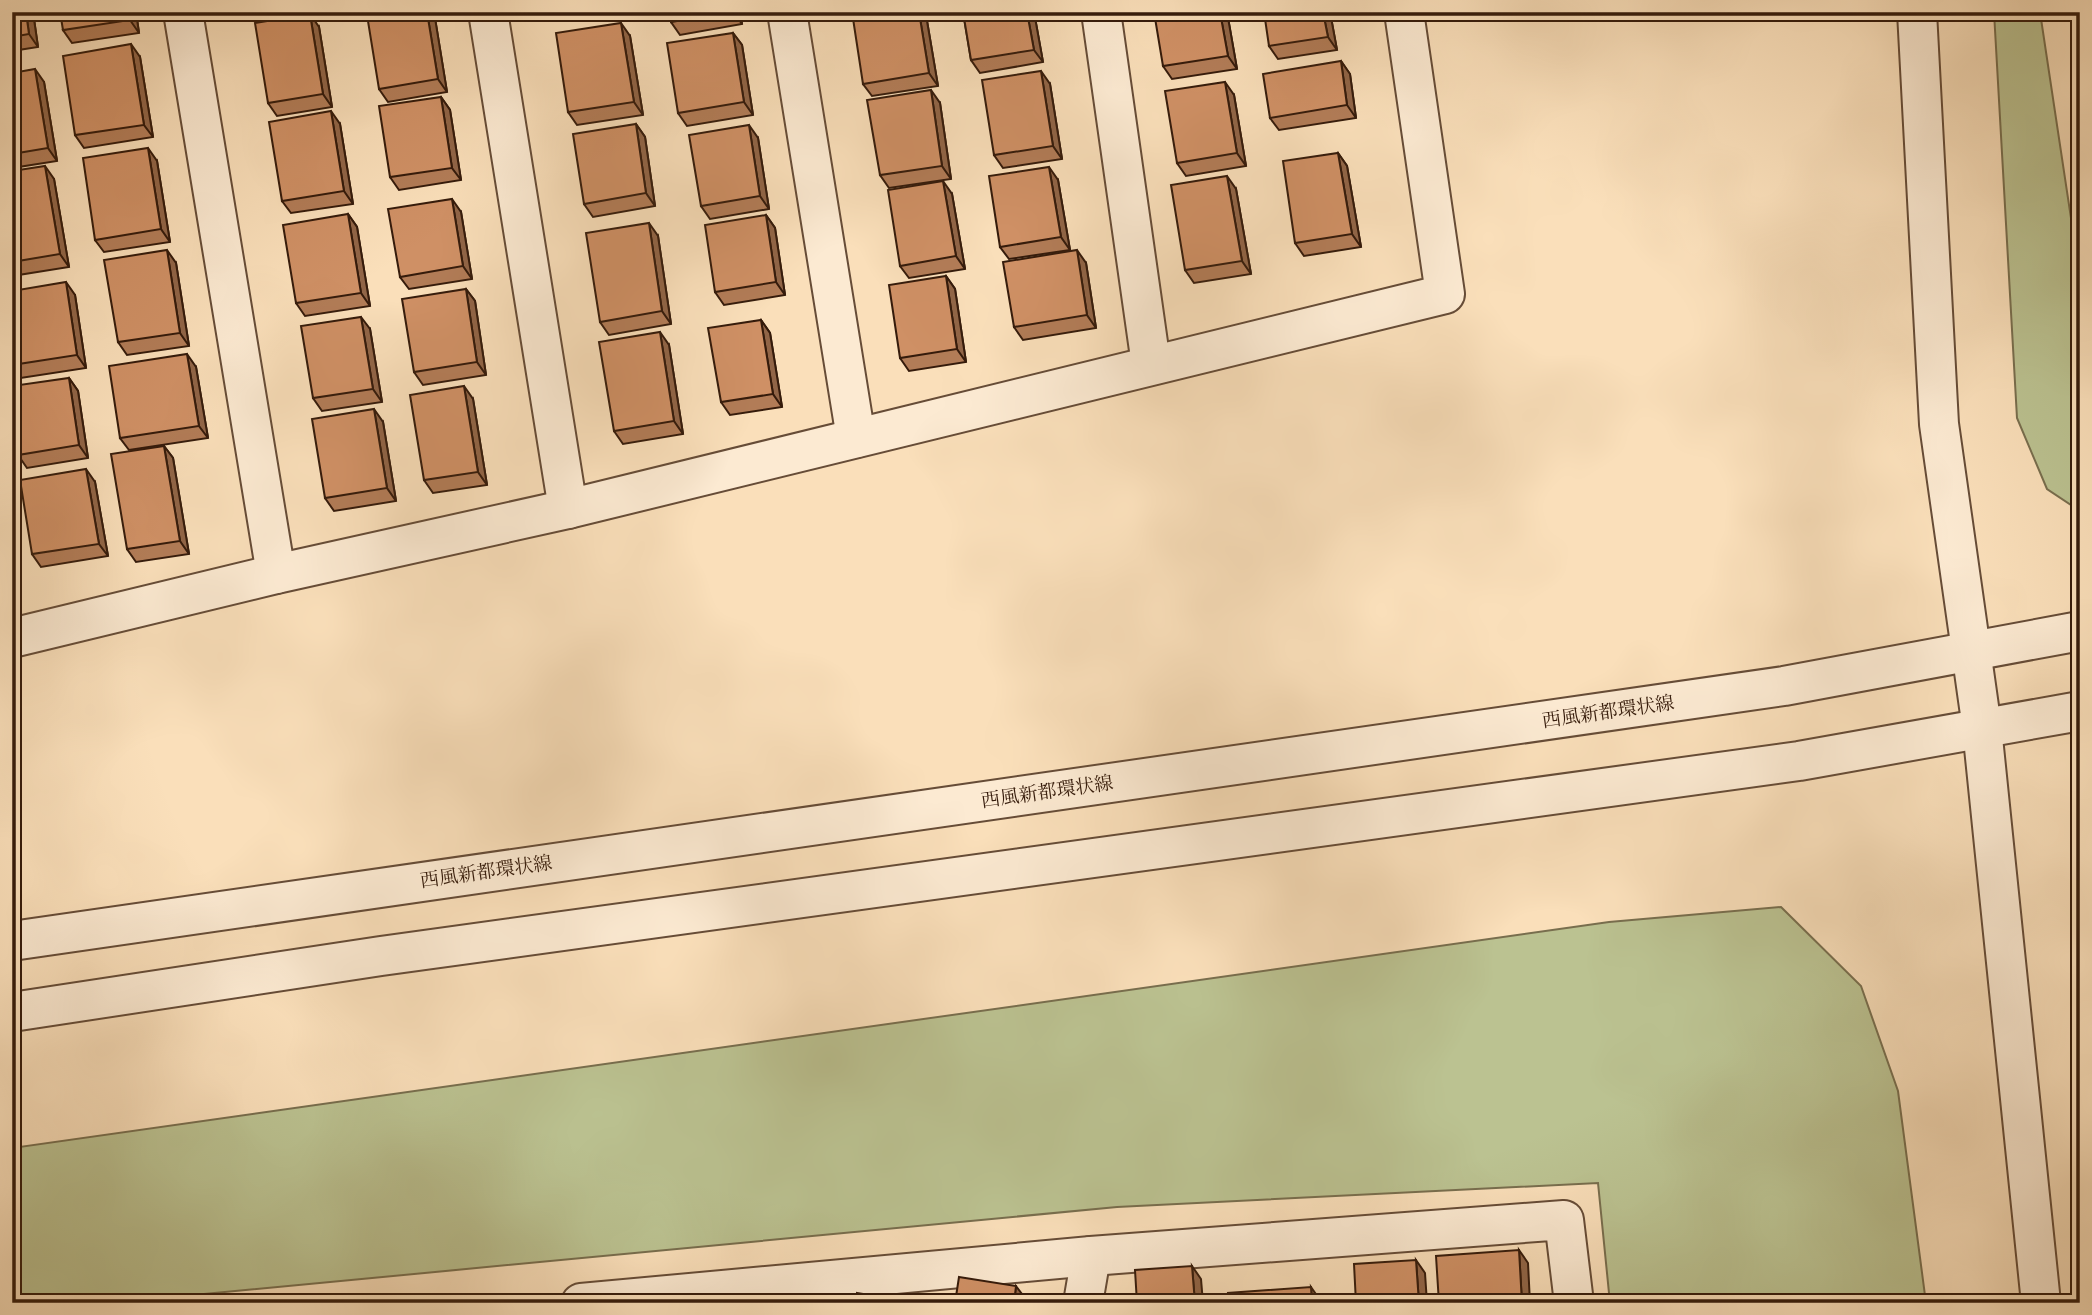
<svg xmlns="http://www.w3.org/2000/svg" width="2092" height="1315" viewBox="0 0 2092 1315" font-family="'Old Standard TT','Noto Serif JP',serif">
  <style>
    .green { fill: #bbc291; stroke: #786e4e; stroke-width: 2 }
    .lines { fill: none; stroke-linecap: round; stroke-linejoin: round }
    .minor-casing { stroke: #664c37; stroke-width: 42 }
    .tertiary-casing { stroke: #664c37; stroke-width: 42 }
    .minor { stroke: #fcead2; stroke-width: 38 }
    .tertiary { stroke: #fcead2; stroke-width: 38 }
    .wall { fill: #b27c57; stroke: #351b0b; stroke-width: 2 }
    .shaded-wall { fill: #916547; stroke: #351b0b; stroke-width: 2 }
    .building { fill: #cf9065; stroke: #351b0b; stroke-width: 2 }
    .labels { text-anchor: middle; stroke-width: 5; stroke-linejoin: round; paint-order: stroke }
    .street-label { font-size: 19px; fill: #351b0b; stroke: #fcead2 }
  </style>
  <rect width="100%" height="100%" fill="#fadfba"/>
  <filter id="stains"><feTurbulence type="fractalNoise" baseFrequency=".00286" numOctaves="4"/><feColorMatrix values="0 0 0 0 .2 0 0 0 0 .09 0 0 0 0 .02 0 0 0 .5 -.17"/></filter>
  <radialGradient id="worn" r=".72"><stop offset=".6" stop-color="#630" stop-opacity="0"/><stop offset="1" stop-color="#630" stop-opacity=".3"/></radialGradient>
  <g class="green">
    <path d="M1994,12h46l40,266v233l-33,-22 -30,-71z"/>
    <path d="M1781,907l80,79 37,105 28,212h-316l-12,-120 -481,24 -1007,96h-98v-155l1597,-226z"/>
  </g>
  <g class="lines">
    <defs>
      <g id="minor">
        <path d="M183,12l93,562"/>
        <path d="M488,12l80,497"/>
        <path d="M787,12l69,426"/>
        <path d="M1101,12l50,352"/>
        <path d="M12,638l264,-64 292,-65 877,-215 -41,-282"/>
        <path d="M581,1303l510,-47 473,-36 10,83"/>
        <path d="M1083,1303l8,-47"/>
      </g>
      <g id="tertiary">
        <path d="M1917,12l22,412 43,304 59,575"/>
        <path d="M12,941l1772,-255 296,-55"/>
        <path d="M12,1012l369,-56 1418,-195 281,-50"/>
      </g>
    </defs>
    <use href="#minor" class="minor-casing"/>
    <use href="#tertiary" class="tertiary-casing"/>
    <use href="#minor" class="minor"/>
    <use href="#tertiary" class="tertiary"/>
  </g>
  <g class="wall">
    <path d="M12,12h21l5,35 -26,4z"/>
    <path d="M136,12l3,21 -67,10 -9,-13z"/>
    <path d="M256,12h35l-31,5z"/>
    <path d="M381,12h50l4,6 12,74 -59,10 -9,-13z"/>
    <path d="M669,12h71l2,12 -62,11 -9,-13z"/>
    <path d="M963,12h71l9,50 -63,11 -9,-13z"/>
    <path d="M1227,12l10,57 -65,10 -9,-13z"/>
    <path d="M1330,12l7,38 -59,9 -9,-13z"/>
    <path d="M926,15l12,71 -66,10 -9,-12z"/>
    <path d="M319,27l13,80 -55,9 -9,-13z"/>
    <path d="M733,33l9,12 11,70 -66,11 -9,-13z"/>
    <path d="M630,36l13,79 -66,10 -9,-13z"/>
    <path d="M140,57l13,80 -69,11 -9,-13z"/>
    <path d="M1341,61l9,13 6,44 -77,12 -9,-12z"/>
    <path d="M12,73l32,9 13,79 -45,7z"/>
    <path d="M1050,84l12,75 -59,9 -9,-13z"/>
    <path d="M1234,95l12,71 -60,10 -9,-13z"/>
    <path d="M441,97l9,13 11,70 -62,10 -9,-13z"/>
    <path d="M940,103l11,76 -62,9 -9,-13z"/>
    <path d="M340,124l13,80 -62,9 -9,-12z"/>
    <path d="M636,124l9,13 10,69 -62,11 -9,-13z"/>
    <path d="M758,138l11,71 -59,10 -9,-13z"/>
    <path d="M1338,153l9,13 14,81 -57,9 -9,-13z"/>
    <path d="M157,161l13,81 -66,10 -9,-12z"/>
    <path d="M12,171l42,8 15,88 -57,9z"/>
    <path d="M1058,180l12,70 -61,9 -9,-12z"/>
    <path d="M1236,189l15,85 -57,9 -9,-13z"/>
    <path d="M952,194l13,75 -56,9 -9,-12z"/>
    <path d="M461,212l11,67 -63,10 -9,-12z"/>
    <path d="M348,214l9,13 13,79 -65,10 -9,-13z"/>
    <path d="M766,215l9,13 10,67 -61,10 -9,-13z"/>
    <path d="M658,236l13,88 -62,11 -9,-13z"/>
    <path d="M176,263l13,83 -62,9 -9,-13z"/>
    <path d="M1086,263l10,65 -73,12 -9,-13z"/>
    <path d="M946,276l9,13 11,73 -57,9 -9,-13z"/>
    <path d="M466,289l9,12 11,74 -63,10 -9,-13z"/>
    <path d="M12,291l63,4 11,73 -72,11 -2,-1z"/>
    <path d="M761,320l9,13 12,74 -52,8 -9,-13z"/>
    <path d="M370,329l12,73 -60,9 -9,-13z"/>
    <path d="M669,345l14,89 -60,10 -9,-13z"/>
    <path d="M196,367l12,71 -79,12 -9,-12z"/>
    <path d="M69,378l9,13 10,67 -61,10 -9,-13z"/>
    <path d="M473,399l14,86 -54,8 -9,-13z"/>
    <path d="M383,422l13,79 -62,10 -9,-13z"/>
    <path d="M164,446l9,12 16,96 -53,8 -9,-13z"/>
    <path d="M95,482l13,74 -67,11 -9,-13z"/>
  </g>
  <g class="shaded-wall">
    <path d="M26,12h7l5,35 -9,-13z"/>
    <path d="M129,12h7l3,21 -9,-13z"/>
    <path d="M427,12h4l4,6 12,74 -9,-13z"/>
    <path d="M733,12h7l2,12z"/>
    <path d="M919,12h5l2,3 12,71 -9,-13z"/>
    <path d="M1027,12h7l9,50 -9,-12z"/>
    <path d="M1220,12h7l10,57 -9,-13z"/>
    <path d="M1323,12h7l7,38 -9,-13z"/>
    <path d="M310,14l9,13 13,80 -9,-13z"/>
    <path d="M621,23l9,13 13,79 -9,-13z"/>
    <path d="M733,33l9,12 11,70 -9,-13z"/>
    <path d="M131,44l9,13 13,80 -9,-12z"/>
    <path d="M1341,61l9,13 6,44 -9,-13z"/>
    <path d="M35,69l9,13 13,79 -9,-13z"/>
    <path d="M1041,71l9,13 12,75 -9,-13z"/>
    <path d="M1225,82l9,13 12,71 -9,-13z"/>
    <path d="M931,90l9,13 11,76 -9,-13z"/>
    <path d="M441,97l9,13 11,70 -9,-12z"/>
    <path d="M331,111l9,13 13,80 -9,-13z"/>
    <path d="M636,124l9,13 10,69 -9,-13z"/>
    <path d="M749,125l9,13 11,71 -9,-13z"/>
    <path d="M148,148l9,13 13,81 -9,-13z"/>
    <path d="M1338,153l9,13 14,81 -9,-13z"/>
    <path d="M45,166l9,13 15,88 -9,-13z"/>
    <path d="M1049,167l9,13 12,70 -9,-13z"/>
    <path d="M1227,176l9,13 15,85 -9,-13z"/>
    <path d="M943,181l9,13 13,75 -9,-13z"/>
    <path d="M452,199l9,13 11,67 -9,-13z"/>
    <path d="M348,214l9,13 13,79 -9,-13z"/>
    <path d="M766,215l9,13 10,67 -9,-13z"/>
    <path d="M649,223l9,13 13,88 -9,-13z"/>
    <path d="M167,250l9,13 13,83 -9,-13z"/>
    <path d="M1077,250l9,13 10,65 -9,-13z"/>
    <path d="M946,276l9,13 11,73 -9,-13z"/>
    <path d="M66,282l9,13 11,73 -9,-13z"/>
    <path d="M466,289l9,12 11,74 -9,-13z"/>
    <path d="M361,317l9,12 12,73 -9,-13z"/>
    <path d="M761,320l9,13 12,74 -9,-13z"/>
    <path d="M660,332l9,13 14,89 -9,-13z"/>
    <path d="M187,354l9,13 12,71 -9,-12z"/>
    <path d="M69,378l9,13 10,67 -9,-13z"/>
    <path d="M464,386l9,13 14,86 -9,-13z"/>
    <path d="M374,409l9,13 13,79 -9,-13z"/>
    <path d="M164,446l9,12 16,96 -9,-13z"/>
    <path d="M86,469l9,13 13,74 -9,-12z"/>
    <path d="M1519,1250l9,13 2,40h-8z"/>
    <path d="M1416,1260l9,13 2,30h-8z"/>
    <path d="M1192,1266l9,13 2,24h-8z"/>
    <path d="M1016,1286l9,12v5h-11z"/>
    <path d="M1311,1287l9,13v3h-8z"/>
  </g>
  <g class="building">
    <path d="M12,12h14l3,22 -17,3z"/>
    <path d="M60,12h69l1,8 -67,10z"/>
    <path d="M381,12h46l11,67 -59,10 -12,-74z"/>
    <path d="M669,12h59l-57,10z"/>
    <path d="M852,12h67l10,61 -66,11z"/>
    <path d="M963,12h64l7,38 -63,10z"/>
    <path d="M1154,12h66l8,44 -65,10z"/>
    <path d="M1264,12h59l5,25 -59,9z"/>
    <path d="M310,14l13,80 -55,9 -13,-80z"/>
    <path d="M621,23l13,79 -66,10 -12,-79z"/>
    <path d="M733,33l11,69 -66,11 -11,-70z"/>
    <path d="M131,44l13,81 -69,10 -12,-79z"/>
    <path d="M1341,61l6,44 -77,13 -7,-44z"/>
    <path d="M35,69l13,79 -36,6v-81z"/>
    <path d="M1041,71l12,75 -59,9 -12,-75z"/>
    <path d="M1225,82l12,71 -60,10 -12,-72z"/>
    <path d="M931,90l11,76 -62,9 -13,-75z"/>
    <path d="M441,97l11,71 -62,9 -11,-71z"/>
    <path d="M331,111l13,80 -62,10 -13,-79z"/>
    <path d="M636,124l10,69 -62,11 -11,-70z"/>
    <path d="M749,125l11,71 -59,10 -12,-71z"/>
    <path d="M148,148l13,81 -66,11 -12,-82z"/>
    <path d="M1338,153l14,81 -57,9 -12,-82z"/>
    <path d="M45,166l15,88 -48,8v-91z"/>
    <path d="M1049,167l12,70 -61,10 -11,-71z"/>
    <path d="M1227,176l15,85 -57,9 -14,-85z"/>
    <path d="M943,181l13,75 -56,10 -12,-76z"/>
    <path d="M452,199l11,67 -63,11 -12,-68z"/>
    <path d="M348,214l13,79 -65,10 -13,-78z"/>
    <path d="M766,215l10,67 -61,10 -10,-67z"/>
    <path d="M649,223l13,88 -62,11 -14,-89z"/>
    <path d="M167,250l13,83 -62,9 -14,-82z"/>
    <path d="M1077,250l10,65 -73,12 -11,-65z"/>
    <path d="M946,276l11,73 -57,9 -11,-73z"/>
    <path d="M66,282l11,73 -65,10v-74z"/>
    <path d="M466,289l11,73 -63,10 -12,-73z"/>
    <path d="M361,317l12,72 -60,9 -12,-72z"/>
    <path d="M761,320l12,74 -52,8 -13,-74z"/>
    <path d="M660,332l14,89 -60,10 -15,-89z"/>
    <path d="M187,354l12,72 -79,12 -11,-72z"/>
    <path d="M69,378l10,67 -61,10 -6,-36v-33z"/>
    <path d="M464,386l14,86 -54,8 -14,-85z"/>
    <path d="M374,409l13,79 -62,10 -13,-79z"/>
    <path d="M164,446l16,95 -53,8 -16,-95z"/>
    <path d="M86,469l13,75 -67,10 -12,-74z"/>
    <path d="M1519,1250l3,53h-83l-3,-47z"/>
    <path d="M1416,1260l3,43h-63l-2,-39z"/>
    <path d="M1192,1266l3,37h-58l-2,-33z"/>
    <path d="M959,1277l57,9 -2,17h-59z"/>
    <path d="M1311,1287l1,16h-83l-1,-10z"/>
    <path d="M857,1293l62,10h-63z"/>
  </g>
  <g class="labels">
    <g class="street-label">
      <text transform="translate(1608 711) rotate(-8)" y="7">西風新都環状線</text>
      <text transform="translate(1047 791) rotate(-8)" y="7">西風新都環状線</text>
      <text transform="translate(486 871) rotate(-8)" y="7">西風新都環状線</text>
    </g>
  </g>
  <rect width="2092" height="1315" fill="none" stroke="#fadfba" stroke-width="42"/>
  <rect x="14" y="14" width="2064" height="1287" fill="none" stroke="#351b0b" stroke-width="3.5"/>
  <rect x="21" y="21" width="2050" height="1273" fill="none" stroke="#351b0b" stroke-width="2"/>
  <rect width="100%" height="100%" filter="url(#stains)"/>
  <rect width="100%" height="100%" fill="url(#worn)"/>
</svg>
